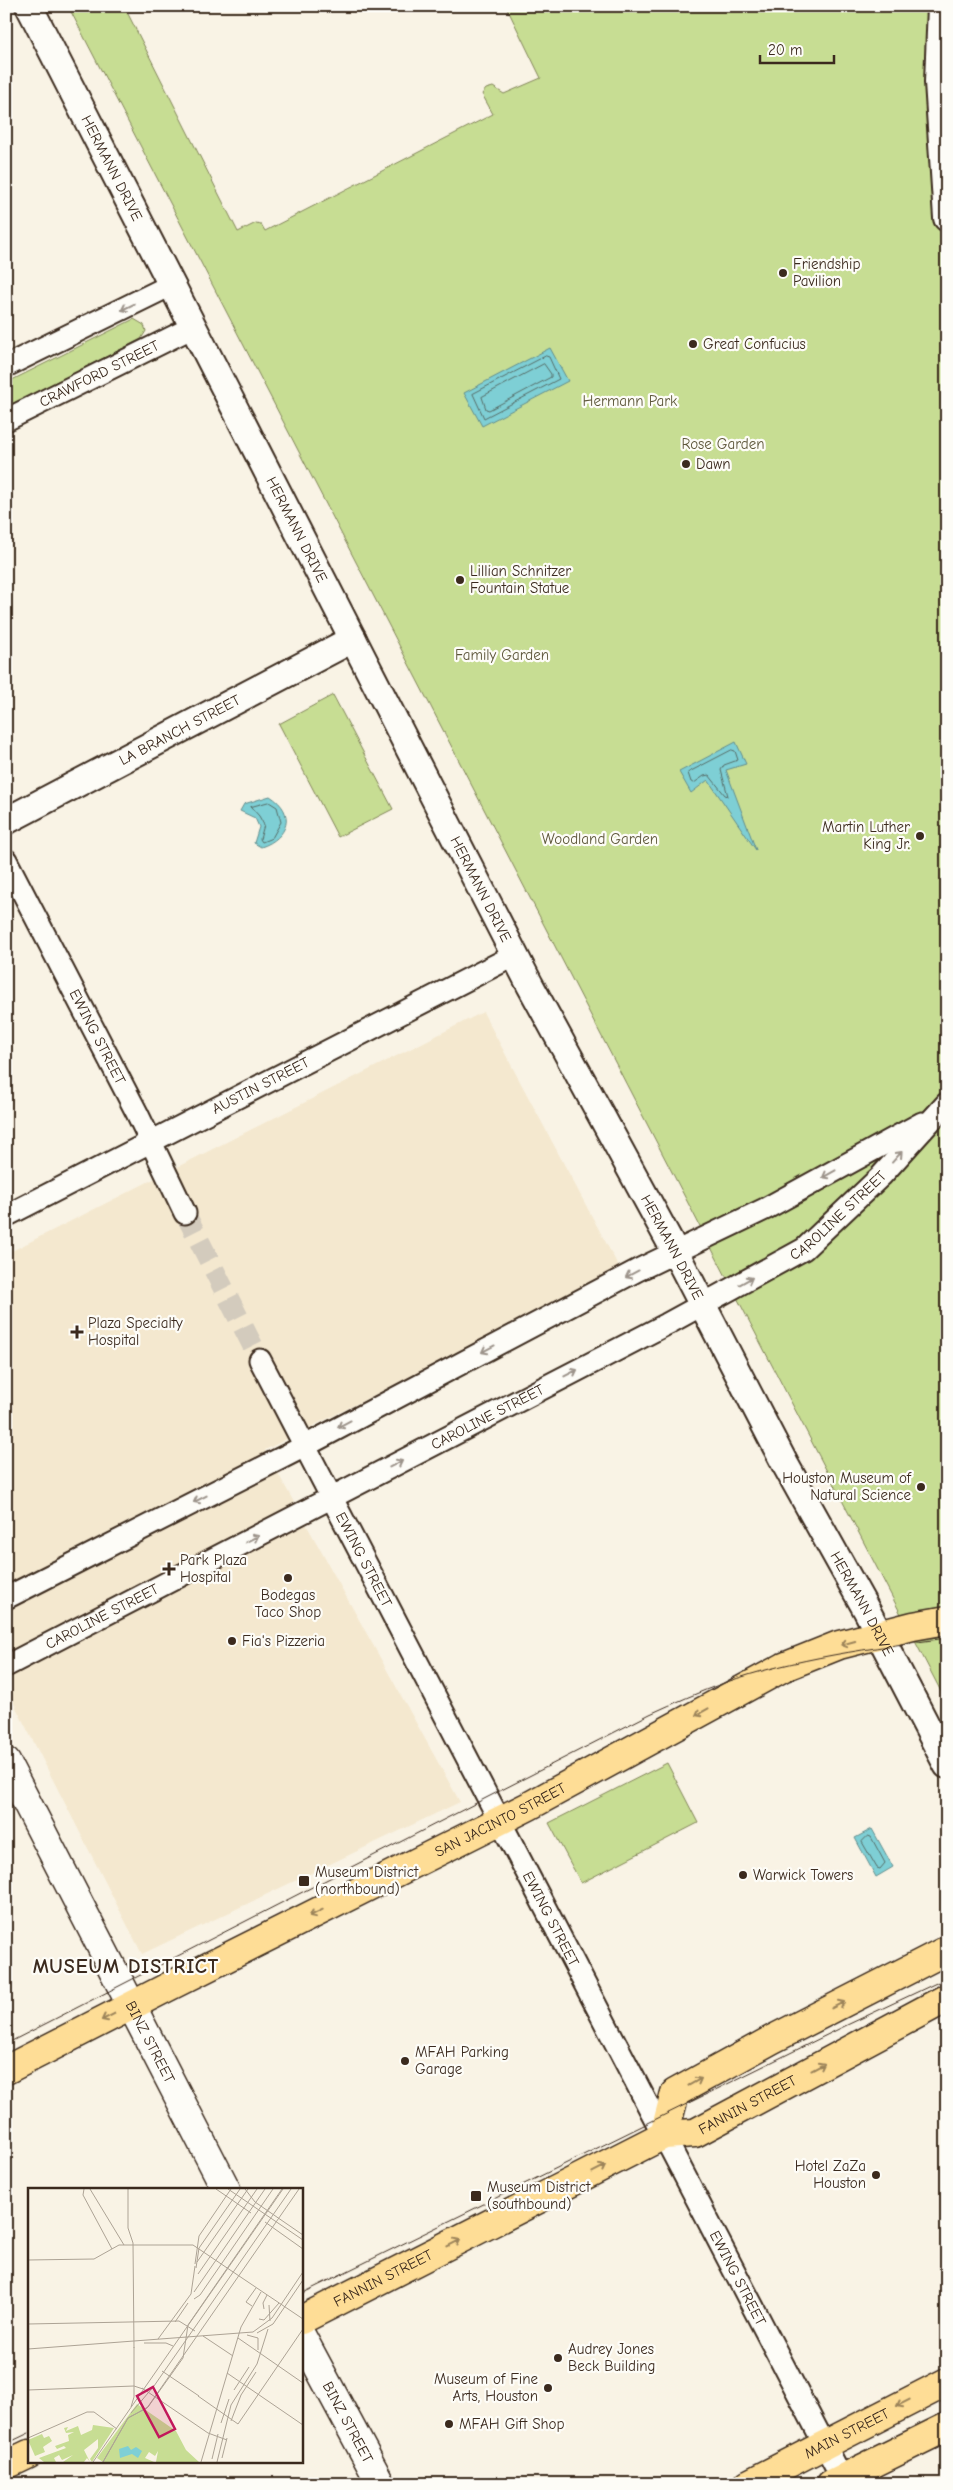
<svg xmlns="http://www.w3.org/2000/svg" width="953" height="2490" viewBox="0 0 953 2490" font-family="'Comic Neue',sans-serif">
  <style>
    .built { fill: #f4e8cf }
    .green { fill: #c7dd93; stroke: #818458 }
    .water { fill: #7ecfd5; stroke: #638d8c }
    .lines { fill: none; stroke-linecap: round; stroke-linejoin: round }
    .shore { stroke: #566c67; stroke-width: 1 }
    .minor-tunnel { stroke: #d3cbbd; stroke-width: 21; stroke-dasharray: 21 11; stroke-linecap: butt }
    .minor-casing { stroke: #3b2a1e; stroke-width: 25 }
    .tertiary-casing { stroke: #3b2a1e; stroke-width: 30 }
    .secondary-casing { stroke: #3b2a1e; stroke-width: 31 }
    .primary-casing { stroke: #3b2a1e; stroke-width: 31 }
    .minor { stroke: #fdfcf7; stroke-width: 21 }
    .tertiary { stroke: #fdfcf7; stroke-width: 26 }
    .secondary { stroke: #fdfcf7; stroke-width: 28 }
    .primary { stroke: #fedd96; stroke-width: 28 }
    .tram { stroke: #3b2a1e; stroke-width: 1 }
    .oneway { stroke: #9c938a }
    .oneway2 { stroke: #9c845a }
    .poi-dot { fill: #3b2a1e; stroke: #fdfcf7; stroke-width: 2 }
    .labels { text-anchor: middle; stroke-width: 4.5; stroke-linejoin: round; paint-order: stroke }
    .street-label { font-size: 15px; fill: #3b2a1e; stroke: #fdfcf7 }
    .poi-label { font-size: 15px; fill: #3b2a1e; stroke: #fdfcf7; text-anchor: start }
    .park-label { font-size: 15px; fill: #5e573b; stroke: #fdfcf7 }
    .district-label { font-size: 20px; font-weight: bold; letter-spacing: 1px; fill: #3b2a1e; stroke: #fdfcf7 }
    .inset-road { fill: none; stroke: #ada395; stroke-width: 1 }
    .view { fill: #c2185b; fill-opacity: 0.15; stroke: #c2185b; stroke-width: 2.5 }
    .inset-edge { fill: none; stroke: #3b2a1e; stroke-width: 2.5 }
  </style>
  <rect width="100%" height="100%" fill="#f9f3e5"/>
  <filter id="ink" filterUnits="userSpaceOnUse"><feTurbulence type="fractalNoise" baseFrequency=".02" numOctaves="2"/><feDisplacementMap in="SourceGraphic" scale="10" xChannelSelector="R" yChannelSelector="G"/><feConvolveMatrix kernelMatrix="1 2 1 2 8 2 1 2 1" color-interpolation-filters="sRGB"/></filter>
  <g filter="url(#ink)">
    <path class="built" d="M483,1012l138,259 -356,179 195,352 -318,152 -136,-266v-434z"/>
    <g class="green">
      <path d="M68,6h56l114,226 18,-9 5,1 4,7 228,-117 -11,-20 4,-5 7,-2 11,7 37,-16 -35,-72h441v1697z"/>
      <path d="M134,319l10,6 2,6 -5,8 -135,69v-25z"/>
      <path d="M333,695l60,114 -55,28 -59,-113z"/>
      <path d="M667,1763l31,60 -117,60 -32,-60z"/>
    </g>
    <g class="water">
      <path d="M550,348l18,33 -86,45 -18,-33z"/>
      <path d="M736,742l10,22 -20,6 30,80 -48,-70 -17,13 -12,-21z"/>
      <path d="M270,796c27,17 18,42 -9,51l-7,-4 5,-16 -4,-9 -15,-7 4,-7z"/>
      <path d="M872,1829l21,38 -17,10 -21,-39z"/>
    </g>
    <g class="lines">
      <g class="shore">
        <path d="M546,356l3,1 10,22 -75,39 -11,-24z"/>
        <path d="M544,364l7,10v3l-62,33 -3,-1 -4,-12z"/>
        <path d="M732,750l3,1 3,9 -14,5 -3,5 7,26 -3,-1 -16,-20 -5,1 -10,7 -3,-1 -3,-9z"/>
        <path d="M269,802l8,5 4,15 -9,16 -10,4 -2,-3 4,-14 -5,-9 -8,-9z"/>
        <path d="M868,1836l3,1 14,26 -5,6 -3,-1 -15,-26z"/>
      </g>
      <path class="minor-tunnel" d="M185,1213l75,147"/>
      <defs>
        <g id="minor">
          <path d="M6,366l165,-81"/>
          <path id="s1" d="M6,420l187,-93"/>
          <path id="s2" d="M6,860l131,253 48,100"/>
          <path id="s3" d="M6,1216l509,-261"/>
          <path id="s4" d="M260,1360l582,1118"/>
          <path d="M6,1598l299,-152 333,-176 127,-61 157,-86"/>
          <path id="s5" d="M6,1666l661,-342 137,-75 77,-73 66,-73"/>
        </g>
        <g id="tertiary">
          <path id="s6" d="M29,6l501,979 139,255 116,224 82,147 80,154"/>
          <path d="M941,6l-3,76 9,136"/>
          <path id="s7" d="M6,821l347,-182"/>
        </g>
        <g id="secondary">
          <path id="s8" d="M6,1762l220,427"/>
          <path id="s9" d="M301,2335l80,149"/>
        </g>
        <g id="primary">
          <path id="s10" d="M6,2070l162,-83 361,-181 255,-139 55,-22 74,-19 34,-6"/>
          <path d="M664,2135l11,-42 98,-54 174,-89"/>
          <path id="s11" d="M301,2320l363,-185 31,-2 252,-135"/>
          <path d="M6,2465l23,-11"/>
          <path id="s12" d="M748,2484l199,-102"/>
          <path d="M831,2484l116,-57"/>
        </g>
      </defs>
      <use href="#minor" class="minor-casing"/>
      <use href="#tertiary" class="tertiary-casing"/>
      <use href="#secondary" class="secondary-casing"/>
      <use href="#primary" class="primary-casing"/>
      <use href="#minor" class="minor"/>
      <use href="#tertiary" class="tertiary"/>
      <use href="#secondary" class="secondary"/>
      <use href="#primary" class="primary"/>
      <g class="tram">
        <path d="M6,2044l644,-330c24,-11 49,-22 74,-31 70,-25 149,-35 223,-45"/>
        <path d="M301,2294l546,-269 100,-47"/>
        <path d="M6,2444l23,-11"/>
      </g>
    </g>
    <defs><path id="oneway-shaft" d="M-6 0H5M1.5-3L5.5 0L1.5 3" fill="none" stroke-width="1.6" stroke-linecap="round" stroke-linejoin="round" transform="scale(1.25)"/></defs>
    <g class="oneway">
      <use href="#oneway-shaft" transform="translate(128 307) rotate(154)"/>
      <use href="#oneway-shaft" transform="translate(897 1157) rotate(-48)"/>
      <use href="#oneway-shaft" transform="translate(829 1174) rotate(151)"/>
      <use href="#oneway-shaft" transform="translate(632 1274) rotate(152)"/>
      <use href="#oneway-shaft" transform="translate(746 1281) rotate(-29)"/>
      <use href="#oneway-shaft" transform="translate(488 1349) rotate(152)"/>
      <use href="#oneway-shaft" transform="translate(571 1373) rotate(-27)"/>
      <use href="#oneway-shaft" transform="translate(344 1424) rotate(152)"/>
      <use href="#oneway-shaft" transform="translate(396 1464) rotate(-27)"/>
      <use href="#oneway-shaft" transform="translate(200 1499) rotate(153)"/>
      <use href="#oneway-shaft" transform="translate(252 1539) rotate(-27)"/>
    </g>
    <g class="oneway2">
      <use href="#oneway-shaft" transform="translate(848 1643) rotate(165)"/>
      <use href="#oneway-shaft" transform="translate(702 1712) rotate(151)"/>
      <use href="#oneway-shaft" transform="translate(316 1913) rotate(154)"/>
      <use href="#oneway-shaft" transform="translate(838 2005) rotate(-27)"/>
      <use href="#oneway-shaft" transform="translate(108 2017) rotate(153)"/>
      <use href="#oneway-shaft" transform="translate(818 2067) rotate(-28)"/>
      <use href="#oneway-shaft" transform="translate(695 2082) rotate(-29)"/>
      <use href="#oneway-shaft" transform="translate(599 2169) rotate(-27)"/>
      <use href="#oneway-shaft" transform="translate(454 2243) rotate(-27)"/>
      <use href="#oneway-shaft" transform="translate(903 2403) rotate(153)"/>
    </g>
  </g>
  <g class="poi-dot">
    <circle cx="783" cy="273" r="5"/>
    <circle cx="693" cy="344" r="5"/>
    <circle cx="686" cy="464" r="5"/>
    <circle cx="460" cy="580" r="5"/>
    <circle cx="920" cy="836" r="5"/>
    <path d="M74.5 1324.5h5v5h5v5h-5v5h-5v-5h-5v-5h5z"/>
    <circle cx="921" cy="1487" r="5"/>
    <path d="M166.5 1561.5h5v5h5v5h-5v5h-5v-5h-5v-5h5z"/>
    <circle cx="288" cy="1578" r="5"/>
    <circle cx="232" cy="1641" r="5"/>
    <circle cx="743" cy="1875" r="5"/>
    <rect x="298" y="1875" width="12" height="12" rx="2.5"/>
    <circle cx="405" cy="2061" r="5"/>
    <circle cx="876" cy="2175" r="5"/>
    <rect x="470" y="2190" width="12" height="12" rx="2.5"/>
    <circle cx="558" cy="2358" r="5"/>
    <circle cx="548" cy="2388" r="5"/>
    <circle cx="449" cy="2424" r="5"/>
  </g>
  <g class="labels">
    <g class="street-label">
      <text dy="5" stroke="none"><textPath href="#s6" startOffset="182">HERMANN DRIVE</textPath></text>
      <text dy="5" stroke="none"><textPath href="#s1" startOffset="104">CRAWFORD STREET</textPath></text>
      <text dy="5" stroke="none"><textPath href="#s6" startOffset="588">HERMANN DRIVE</textPath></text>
      <text dy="5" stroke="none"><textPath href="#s7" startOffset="196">LA BRANCH STREET</textPath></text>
      <text dy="5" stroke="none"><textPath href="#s6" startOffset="992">HERMANN DRIVE</textPath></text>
      <text dy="5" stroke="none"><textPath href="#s2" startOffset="199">EWING STREET</textPath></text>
      <text dy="5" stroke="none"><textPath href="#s3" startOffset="286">AUSTIN STREET</textPath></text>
      <text dy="5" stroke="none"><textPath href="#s5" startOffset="948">CAROLINE STREET</textPath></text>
      <text dy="5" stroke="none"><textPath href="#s6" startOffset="1398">HERMANN DRIVE</textPath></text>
      <text dy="5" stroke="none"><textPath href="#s5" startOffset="542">CAROLINE STREET</textPath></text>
      <text dy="5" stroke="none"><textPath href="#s4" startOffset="225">EWING STREET</textPath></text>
      <text dy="5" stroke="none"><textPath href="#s6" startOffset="1802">HERMANN DRIVE</textPath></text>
      <text dy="5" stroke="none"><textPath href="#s5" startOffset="108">CAROLINE STREET</textPath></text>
      <text dy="5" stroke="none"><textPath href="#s10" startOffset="554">SAN JACINTO STREET</textPath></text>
      <text dy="5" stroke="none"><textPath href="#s4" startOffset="630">EWING STREET</textPath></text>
      <text dy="5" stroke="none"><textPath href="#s8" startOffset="315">BINZ STREET</textPath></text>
      <text dy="5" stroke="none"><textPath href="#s11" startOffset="498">FANNIN STREET</textPath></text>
      <text dy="5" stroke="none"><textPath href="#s4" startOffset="1035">EWING STREET</textPath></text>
      <text dy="5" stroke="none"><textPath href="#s11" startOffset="92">FANNIN STREET</textPath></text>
      <text dy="5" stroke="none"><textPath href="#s9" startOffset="99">BINZ STREET</textPath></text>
      <text dy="5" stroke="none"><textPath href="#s12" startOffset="111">MAIN STREET</textPath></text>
    </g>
    <g class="poi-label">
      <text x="793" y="269">Friendship<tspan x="793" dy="17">Pavilion</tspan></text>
      <text x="703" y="349">Great Confucius</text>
      <text x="696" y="469">Dawn</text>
      <text x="470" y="576">Lillian Schnitzer<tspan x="470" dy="17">Fountain Statue</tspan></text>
      <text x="910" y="832" text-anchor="end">Martin Luther<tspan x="910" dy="17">King Jr.</tspan></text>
      <text x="88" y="1328">Plaza Specialty<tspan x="88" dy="17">Hospital</tspan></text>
      <text x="911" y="1483" text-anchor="end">Houston Museum of<tspan x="911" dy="17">Natural Science</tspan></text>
      <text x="180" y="1565">Park Plaza<tspan x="180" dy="17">Hospital</tspan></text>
      <text x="288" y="1600" text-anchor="middle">Bodegas<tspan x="288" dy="17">Taco Shop</tspan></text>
      <text x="242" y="1646">Fia's Pizzeria</text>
      <text x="315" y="1877">Museum District<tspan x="315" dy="17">(northbound)</tspan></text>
      <text x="753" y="1880">Warwick Towers</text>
      <text x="415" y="2057">MFAH Parking<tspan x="415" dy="17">Garage</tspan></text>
      <text x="866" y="2171" text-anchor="end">Hotel ZaZa<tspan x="866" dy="17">Houston</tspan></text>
      <text x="487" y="2192">Museum District<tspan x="487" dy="17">(southbound)</tspan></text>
      <text x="568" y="2354">Audrey Jones<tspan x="568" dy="17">Beck Building</tspan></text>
      <text x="538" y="2384" text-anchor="end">Museum of Fine<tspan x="538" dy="17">Arts, Houston</tspan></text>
      <text x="459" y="2429">MFAH Gift Shop</text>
    </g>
    <g class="park-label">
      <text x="630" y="406">Hermann Park</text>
      <text x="723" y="449">Rose Garden</text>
      <text x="502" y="660">Family Garden</text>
      <text x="600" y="844">Woodland Garden</text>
    </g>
    <g class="district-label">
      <text x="126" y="1973">MUSEUM DISTRICT</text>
    </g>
  </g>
  <g transform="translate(28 2188)">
    <rect width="275" height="275" fill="#f9f3e5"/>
    <path d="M109,216l39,27 10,19 13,12h-43l2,-11 -3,5 -6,-4 -4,6 9,4h-51l-6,-4zM65,237l21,3 -22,34 -2,-3 8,-11v-9l-14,11 6,12 -3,-4 -3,4h-21l10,-7 -11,5 -3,-5 -5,3 2,4h-12l-5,-4 27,-10 -2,-2 -7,3 -2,-3 14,-5 -1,-6 6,-3 -8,1 -2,-5 4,-1 -2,4 12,-5 3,9 11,-5zM14,246l2,4 5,-2 3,5 -9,6 2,5 -10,4 -7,-16z" fill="#c7dd93"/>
    <path d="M100,258l3,4 5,-3 6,4 -4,7 -6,-4 -12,4 -1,-9z" fill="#7ecfd5"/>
    <path class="inset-road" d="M56,1l-1,6 29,54M62,1l34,56M100,1v39l5,15 1,105M188,1l35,24M200,1l75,51M217,1l10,13 48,33M237,34l38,27M171,60l41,-59M0,72l66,-1 25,-14h74l110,74M169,74l51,-73M167,76l4,-28 32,-47M168,80l3,-20M170,86l59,-85M166,104l71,-103M166,111l6,-4 73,-106M241,117l1,16M224,118l-6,-4 10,-14M236,121l-1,-6 4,-8M231,131l5,1 15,-17M147,134l13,-19M0,136l151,-3 16,10M229,145l16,-9 30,-44M219,147l11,3v12M175,148l30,20M210,150l65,45M130,151l33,-45 4,-28M116,155h22l7,3M0,161l225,-17 19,-14 31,-46M134,183l37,25M199,185l76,52M114,200l66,45 19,7M0,202l106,-4 9,3M206,202l15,-23M170,208l40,28 65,-95M103,219l3,-10v-50M103,225l23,-27 137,-197M203,233l10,-26 15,-23M193,235l8,-24M0,250l59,-26h7l23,17M194,270l5,-20M184,271l6,-25M65,274l190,-273M75,274l25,-44 19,-10 152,-219M75,274l25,-44 20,-11 35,-49 5,-33 94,-136M173,274l40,-135 20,-35M189,274l14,-57 26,-41 11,-35"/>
    <path class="view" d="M125,199l22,42 -16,8 -22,-41z"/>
    <rect width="275" height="275" class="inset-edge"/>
  </g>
  <rect width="953" height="2490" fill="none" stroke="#fdfcf7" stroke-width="25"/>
  <rect x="12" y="12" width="928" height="2465" fill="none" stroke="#3b2a1e" stroke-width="2" filter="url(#ink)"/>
  <path d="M760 55v8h74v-8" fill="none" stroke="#3b2a1e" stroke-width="2.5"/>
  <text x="768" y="55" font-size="15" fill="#3b2a1e" stroke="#fdfcf7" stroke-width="4" paint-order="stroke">20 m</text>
</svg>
